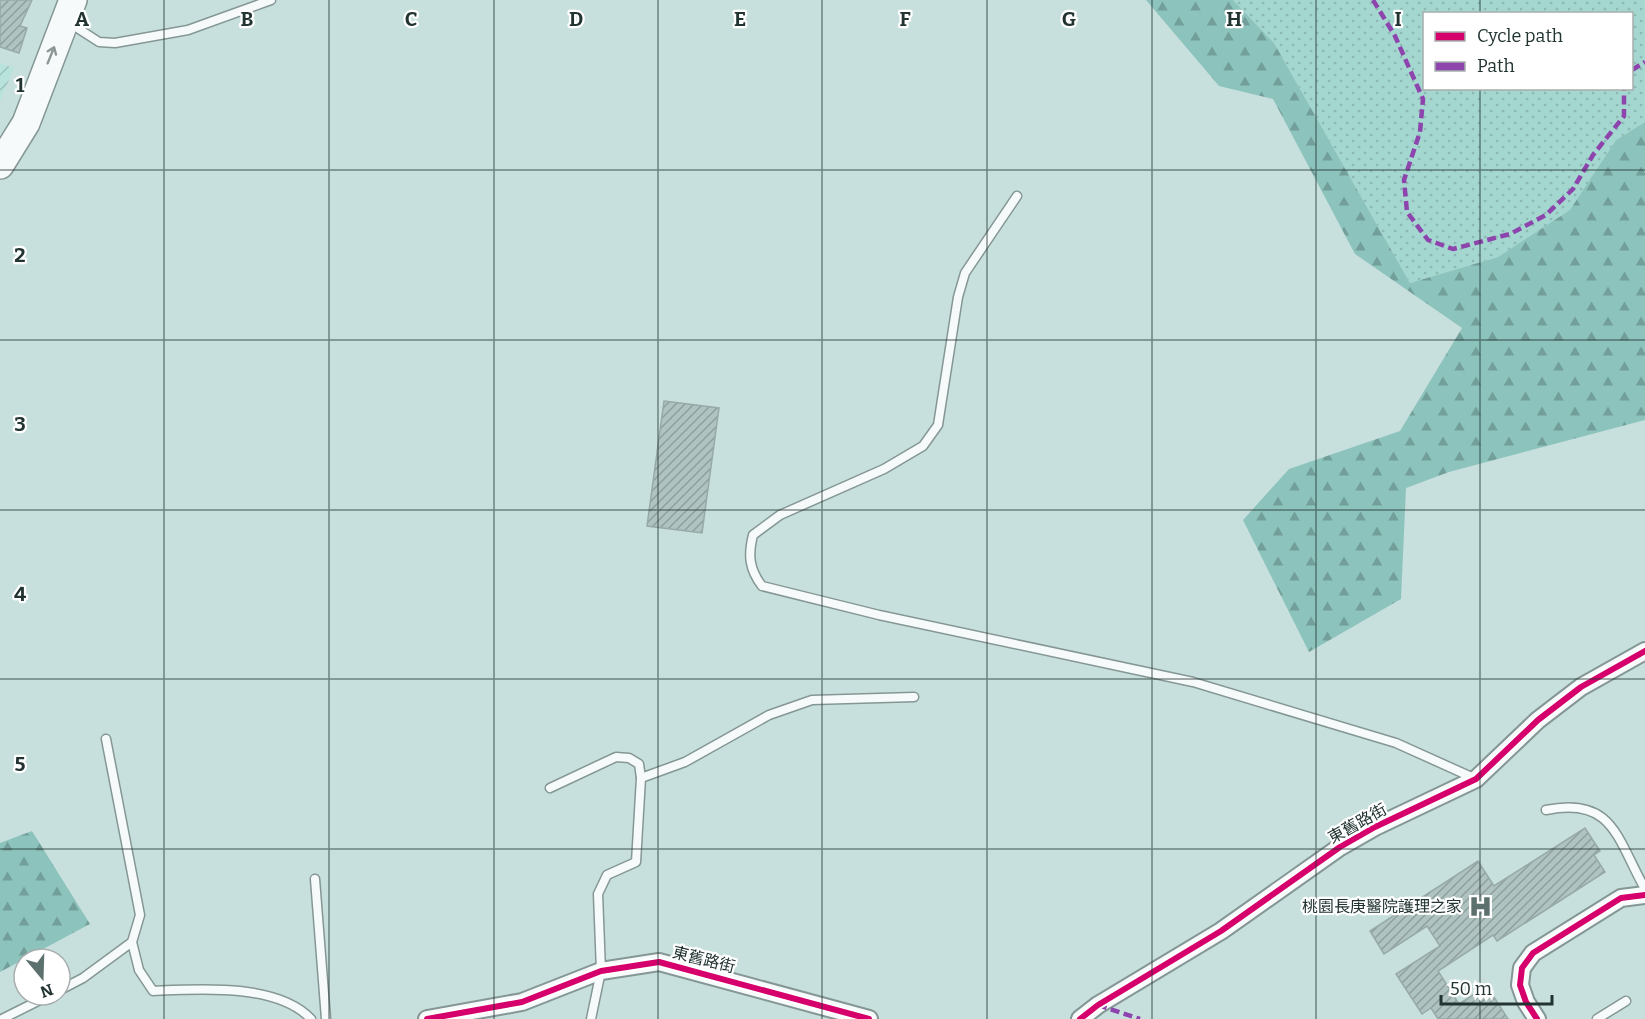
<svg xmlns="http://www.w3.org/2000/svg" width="1645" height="1019" viewBox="0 0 1645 1019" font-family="Bitter,'Noto Sans TC',serif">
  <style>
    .industrial { fill: url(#industrial-furrows) }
    .grass { fill: url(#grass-dots); fill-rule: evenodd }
    .forest { fill: url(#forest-firs) }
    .building { fill: url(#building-hatch); stroke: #97aaa8; stroke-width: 1.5 }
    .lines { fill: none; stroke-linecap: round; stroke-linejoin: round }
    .lane-casing { stroke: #849795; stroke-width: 11 }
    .street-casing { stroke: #849795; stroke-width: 20 }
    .primary-casing { stroke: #849795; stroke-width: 30 }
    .lane { stroke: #f7fafa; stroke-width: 8 }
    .street { stroke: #f7fafa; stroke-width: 16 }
    .primary { stroke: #f7fafa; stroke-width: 27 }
    .quiet { stroke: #8e44ad; stroke-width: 4.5; stroke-dasharray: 9 4.5; stroke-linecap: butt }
    .cycleway-casing { stroke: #fff; stroke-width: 10 }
    .cycleway { stroke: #d6006c; stroke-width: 6 }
    .oneway { stroke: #8c9796 }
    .grid { fill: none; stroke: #223432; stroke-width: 1.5; stroke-opacity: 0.55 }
    .labels { text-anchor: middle; stroke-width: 4.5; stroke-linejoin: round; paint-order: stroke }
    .street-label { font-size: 16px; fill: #223432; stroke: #fff }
    .poi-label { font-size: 16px; fill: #223432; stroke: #fff; text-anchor: end }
    .grid-label { font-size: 20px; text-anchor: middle; font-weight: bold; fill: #223432; stroke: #fff; stroke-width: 4.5; stroke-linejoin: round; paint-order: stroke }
  </style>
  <defs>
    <pattern id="industrial-furrows" width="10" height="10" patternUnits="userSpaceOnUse" patternTransform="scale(1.5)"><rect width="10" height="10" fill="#b8e2dc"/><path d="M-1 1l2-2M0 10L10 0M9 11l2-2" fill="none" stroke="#9ec2bd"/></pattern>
    <pattern id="grass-dots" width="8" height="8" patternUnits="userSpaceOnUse" patternTransform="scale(1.5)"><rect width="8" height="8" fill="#a4d7d0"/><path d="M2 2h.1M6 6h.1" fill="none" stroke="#8db9b3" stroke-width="1.8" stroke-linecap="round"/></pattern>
    <pattern id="forest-firs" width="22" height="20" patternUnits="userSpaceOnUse" patternTransform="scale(1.5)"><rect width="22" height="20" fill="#8cc3bc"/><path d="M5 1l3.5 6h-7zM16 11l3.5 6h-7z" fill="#729f99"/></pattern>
    <pattern id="building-hatch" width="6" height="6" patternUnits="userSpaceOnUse" patternTransform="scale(1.5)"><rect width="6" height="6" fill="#afc3c0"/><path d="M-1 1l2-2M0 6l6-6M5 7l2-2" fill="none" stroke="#8e9f9d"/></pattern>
  </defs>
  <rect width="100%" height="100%" fill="#c8e0dd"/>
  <path class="industrial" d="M0,63l14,5 -14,33z"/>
  <path class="grass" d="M1233,0h412v122l-29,18 -45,70 -73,47 -88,26 -136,-240zM1424,14h208v74h-208z"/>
  <g class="forest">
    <path d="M1146,0h87l41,43 136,240 88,-26 72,-47 46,-70 29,-18v298l-196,52 -43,16 -5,111 -92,53 -66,-132 46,-51 111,-38 62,-103 -107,-74 -82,-155 -54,-13z"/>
    <path d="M32,831l58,93 -90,48v-129z"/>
  </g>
  <g class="building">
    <path d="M0,0h32l-12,26 7,2 -8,25 -19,-6z"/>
    <path d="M664,401l55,7 -17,125 -55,-7z"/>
    <path d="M1585,828l15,23 -6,4 11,17 -108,69 -4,-6 -55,36 21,33 28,-18 21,33h-70l-7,-11 -9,6 -26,-40 44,-28 -13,-20 -43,28 -14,-23 108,-70 16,25z"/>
  </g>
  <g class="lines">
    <defs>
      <g id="lane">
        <path d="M68,22l31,20 16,1 73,-13 83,-30"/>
        <path d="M1017,196l-52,77 -7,24 -20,128 -15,21 -39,23 -104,46 -27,20c-5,20 -4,34 9,51l117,29 314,67 203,61 80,36"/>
        <path d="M106,739l34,176 -8,27"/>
        <path d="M550,788l66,-31 13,1 10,6 2,14"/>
        <path d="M1546,810c67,-14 71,29 99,79"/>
        <path d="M315,879l11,140"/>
        <path d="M60,990l23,-12 49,-36 7,28 14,21c46,-2 124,-8 158,28"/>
        <path d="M2,1019l48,-24"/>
        <path d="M591,1019l10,-48 -3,-77 9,-19 29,-13 5,-84 44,-16 84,-47 43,-15 102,-3"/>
        <path d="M1597,1019l29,-18"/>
      </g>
      <g id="street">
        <path d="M427,1019l95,-17 79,-31 58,-9 210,57"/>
        <path d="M1080,1019l18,-14 123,-74 119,-84 35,-20 101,-48 62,-59 43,-33 64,-36"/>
        <path d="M1537,1019l-11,-17 -6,-17 2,-17 11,-15 88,-55 24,-3"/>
      </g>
      <path id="primary" d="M0,165l26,-42 47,-123"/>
    </defs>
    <use href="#lane" class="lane-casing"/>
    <use href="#street" class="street-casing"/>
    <use href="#primary" class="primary-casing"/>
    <use href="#lane" class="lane"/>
    <use href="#street" class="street"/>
    <use href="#primary" class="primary"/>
    <g class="quiet">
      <path d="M1373,0l22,36 28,63 -3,33 -16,48 3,32 21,28 25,9 57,-15 36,-19 27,-26 20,-34 31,-39v-28"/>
      <path d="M1632,70l13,-8"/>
      <path d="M1098,1005l42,14"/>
    </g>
    <defs>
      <g id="cycleway">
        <path d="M427,1019l95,-17 79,-31 58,-9 210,57"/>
        <path d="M1080,1019l18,-14 123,-74 119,-84 35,-20 101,-48 62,-59 43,-33 64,-36"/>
        <path d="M1537,1019l-11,-17 -6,-17 2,-17 11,-15 88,-55 24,-3"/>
      </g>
    </defs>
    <use href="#cycleway" class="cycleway-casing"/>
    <use href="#cycleway" class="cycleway"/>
  </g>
  <defs><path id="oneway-shaft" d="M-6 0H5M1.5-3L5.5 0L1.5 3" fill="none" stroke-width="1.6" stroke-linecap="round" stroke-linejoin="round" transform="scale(1.5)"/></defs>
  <use class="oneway" href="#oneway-shaft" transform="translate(51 55) rotate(-68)"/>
  <path class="grid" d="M164,0v1019M329,0v1019M494,0v1019M658,0v1019M822,0v1019M987,0v1019M1152,0v1019M1316,0v1019M1480,0v14M1480,88v931M0,170h1645M0,340h1645M0,510h1645M0,679h1645M0,849h1645"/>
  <defs>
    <symbol id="hospital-bare" viewBox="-9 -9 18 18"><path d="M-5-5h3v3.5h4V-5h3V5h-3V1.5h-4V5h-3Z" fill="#5c706e" stroke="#fff" stroke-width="2.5" paint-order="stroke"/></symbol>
  </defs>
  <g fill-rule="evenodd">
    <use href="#hospital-bare" x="1464" y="890" width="33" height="33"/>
  </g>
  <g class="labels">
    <g class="street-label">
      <text transform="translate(1357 823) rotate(-29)" y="6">東舊路街</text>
      <text transform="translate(704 959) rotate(14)" y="6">東舊路街</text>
    </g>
    <g class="poi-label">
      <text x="1462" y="912">桃園長庚醫院護理之家</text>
    </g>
  </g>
  <g class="grid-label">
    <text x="82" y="26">A</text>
    <text x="247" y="26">B</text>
    <text x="411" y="26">C</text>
    <text x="576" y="26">D</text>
    <text x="740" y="26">E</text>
    <text x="905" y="26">F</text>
    <text x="1069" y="26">G</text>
    <text x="1234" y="26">H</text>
    <text x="1398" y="26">I</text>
    <text x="20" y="92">1</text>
    <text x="20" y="262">2</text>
    <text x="20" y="431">3</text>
    <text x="20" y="601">4</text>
    <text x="20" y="771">5</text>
  </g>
  <rect x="1423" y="12" width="210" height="78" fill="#ffffff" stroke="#a7aead" stroke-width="1.5"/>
  <rect x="1435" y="32" width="30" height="9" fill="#d6006c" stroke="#a7aead" stroke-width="1.5"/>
  <text x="1477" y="42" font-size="18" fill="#223432">Cycle path</text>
  <rect x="1435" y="62" width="30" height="9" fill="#8e44ad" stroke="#a7aead" stroke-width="1.5"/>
  <text x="1477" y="72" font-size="18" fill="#223432">Path</text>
  <g transform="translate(42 977) rotate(161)"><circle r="28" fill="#ffffff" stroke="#a7aead" stroke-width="1.5"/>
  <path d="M0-4.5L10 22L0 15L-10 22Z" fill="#5c706e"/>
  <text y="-9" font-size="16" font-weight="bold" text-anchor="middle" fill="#223432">N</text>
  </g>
  <path d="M1441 995v9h111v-9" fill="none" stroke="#223432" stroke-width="3"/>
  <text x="1450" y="995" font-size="18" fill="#223432" stroke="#ffffff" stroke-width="4.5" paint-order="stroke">50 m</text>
</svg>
